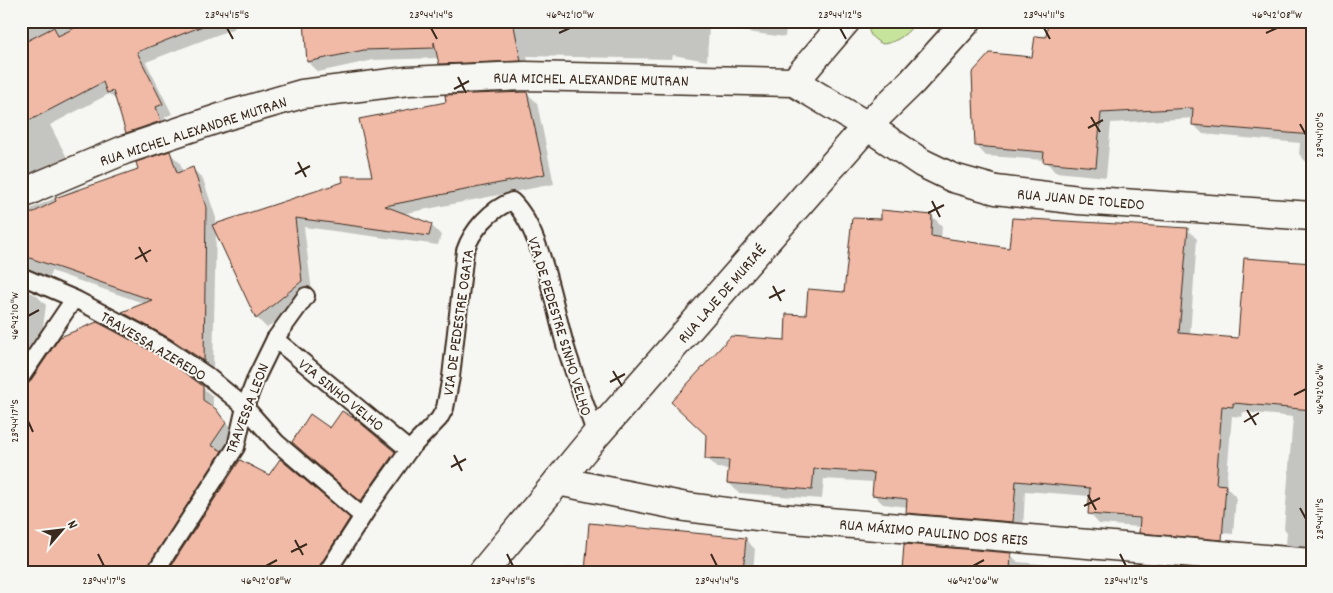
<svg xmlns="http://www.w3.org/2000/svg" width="1333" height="593" viewBox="0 0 1333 593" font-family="Dekko,sans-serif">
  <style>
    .green { fill: #c6e49c; stroke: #80875d }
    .shadow { fill: #0003 }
    .building { fill: #f1baa6; stroke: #3b2a1e }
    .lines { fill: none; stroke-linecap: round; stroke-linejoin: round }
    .lane-casing { stroke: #3b2a1e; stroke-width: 20 }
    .street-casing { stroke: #3b2a1e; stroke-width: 31 }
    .lane { stroke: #f6f6f2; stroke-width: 16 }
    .street { stroke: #f6f6f2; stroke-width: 28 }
    .ticks { fill: none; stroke: #3b2a1e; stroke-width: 2 }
    .labels { text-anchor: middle; stroke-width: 4; stroke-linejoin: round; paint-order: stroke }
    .street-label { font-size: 16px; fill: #3b2a1e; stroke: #f6f6f2 }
    .neatline { fill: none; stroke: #3b2a1e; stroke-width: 2 }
    .ticks-label { font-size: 12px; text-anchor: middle; fill: #3b2a1e }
  </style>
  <rect width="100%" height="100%" fill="#f6f6f2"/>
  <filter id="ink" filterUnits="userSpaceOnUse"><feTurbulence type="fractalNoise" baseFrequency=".02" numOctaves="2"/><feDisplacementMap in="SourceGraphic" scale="10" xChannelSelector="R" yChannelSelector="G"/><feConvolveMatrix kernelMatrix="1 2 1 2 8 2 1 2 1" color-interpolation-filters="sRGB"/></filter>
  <g filter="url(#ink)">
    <path class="green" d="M870,21h48c-11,12 -19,21 -35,23 -11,-5 -17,-11 -13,-23z"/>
    <g class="shadow">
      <path d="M21,21h211l3,7 -89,34 26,52 -7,3 5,14 -32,11 -10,-10 -10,-30 -9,-8 -59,31 23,44 -52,21z"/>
      <path d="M305,21h482l-2,16 -76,-10 -2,34 -34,-6 -1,4 -145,-3 3,14 -80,4 -10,-11 -1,-5 -65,2 -56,12 -10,-10z"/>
      <path d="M796,21h20l-5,6z"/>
      <path d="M1079,21l58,5 175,-5v144h-3l-10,-11 1,-11 -97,-9 -10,-10 1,-6 -83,5 -5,54 -51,-5 -10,-12 -59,-4 -10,-11 57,-87 14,-20 32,-13z"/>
      <path d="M527,93l10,10 17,81 -152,30 29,11 10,10 -3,10 -134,-18 8,65 -45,36 -10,-10 -41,-88 -3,140 -31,-21 -49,-27 -9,-9 22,-9 -95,-33 -2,11 -28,1v-63l10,-5 -3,-5 50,-22 3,2 59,-21 30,-16 10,10 3,9 10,-3 10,10 13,39v7l157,-48z"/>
      <path d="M932,216l10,10 -1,13 69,10 177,-20 10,10 -7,96 49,4 66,-75 2,-26 5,1v317l-16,-1 -10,-10 1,-13 -3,-3 9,-112 -50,-5 -1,5 -10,-1 -6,71 10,10 -3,37 -33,-3 -1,16 -49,-5 -10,-10v-5l-41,-3 -10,-11 1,-17 -65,-5 -2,41 -105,-9 -11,-11 1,-5 -25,-3 -10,-10 1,-12 -50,-3 -2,20 -83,-6 -10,-10v-14l-12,-1 -10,-10 79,-116 21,-26 39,-23 36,-73z"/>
      <path d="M21,288l15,7 10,10 -7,53 -18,27z"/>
      <path d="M202,387l11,10v11l13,12 9,14 -76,138h-138v-184z"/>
      <path d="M357,422l48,41 -34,48 -78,-69z"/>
      <path d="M349,519l10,10 -28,43h-162z"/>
      <path d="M745,539l10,10 -2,23h-186l2,-6 17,4z"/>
      <path d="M1010,554l8,8 58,5 5,5h-178z"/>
    </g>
    <g class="building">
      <path d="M89,21h121v2l-73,29 26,52 -7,3 5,14 -35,12 -13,-42 -6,2 -4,-11 -82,43v-81l33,-17 4,9z"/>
      <path d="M304,21h209l8,40 -82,3 -5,-22v6l-70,2 -57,12z"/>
      <path d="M1078,21l58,3v-3h176v114l-120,-10 1,-17 -92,5 -5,54 -53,-5 1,-10 -69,-6 -3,-73 18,-20 42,4 3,-21 11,1 2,-15 30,1z"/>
      <path d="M527,92l18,82 -160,32 47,18 -3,12 -134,-18 7,63 -46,38 -44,-94 131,-43 -1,-6h30l-13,-57 87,-17 -1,-7z"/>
      <path d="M170,151l7,22 16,-6 13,40 -2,154 -33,-22 -49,-27 30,-12 -128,-44v-39l32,-16 -1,-3 83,-29 -2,-7z"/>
      <path d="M881,210l51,5 -1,21 78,12 3,-30 176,10 -9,105 59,5 6,-80 68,5v147l-79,-7v4l-11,-1 -6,78 10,1 -4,55 -83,-7 1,-15 -52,-4 2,-26 -74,-7 -3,41 -107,-9 1,-14 -35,-4 2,-22 -60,-4 -2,21 -85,-7 2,-23 -24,-1 1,-24 -35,-33 60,-66 54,4 1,-26 20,1 2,-26 36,3 8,-74 29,1z"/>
      <path d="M97,322l64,34 42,30v14l13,9 10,14 -15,22 11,6 -75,116 -2,5h-113l-11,-7v-178l8,-4 31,-46z"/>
      <path d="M342,411l16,10 37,31 -35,50 -68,-60 18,-28 20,14z"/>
      <path d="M280,459l70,59 -31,49 -2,5h-150l73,-112 29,15z"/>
      <path d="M589,523l157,15 -3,34h-158z"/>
      <path d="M904,544l107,9 -1,19h-108z"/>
      <path d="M1137,564l83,7v1h-84z"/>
    </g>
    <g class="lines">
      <defs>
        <g id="lane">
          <path d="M21,276l56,24 63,33 26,15 40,27 39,32 31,35 86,74"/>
          <path d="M275,339l134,111"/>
          <path d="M21,377l53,-78"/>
          <path d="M155,572l81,-125 9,-40 11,-29 19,-39 31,-43"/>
          <path d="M327,572l47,-73 35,-49 30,-31 6,-11 6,-31 14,-126c7,-21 26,-42 47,-50 30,28 42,107 54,147 9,29 20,58 30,87"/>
        </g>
        <g id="street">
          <path d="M794,82l52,-61"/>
          <path d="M21,195l20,-10 83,-35 105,-35 73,-21 106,-13 117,-5 269,6 73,44 55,37 31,15 43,12 83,10 233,16"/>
          <path d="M558,481l128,26 72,9 554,47"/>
          <path d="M483,572l113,-137 271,-309 45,-44 55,-61"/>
        </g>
      </defs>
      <use href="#lane" class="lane-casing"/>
      <use href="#street" class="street-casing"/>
      <use href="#lane" class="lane"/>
      <use href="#street" class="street"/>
    </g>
  </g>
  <path class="ticks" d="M227,28l6,11M431,28l6,11M840,28l6,11M1044,28l6,11M559,33l11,-5M1266,33l11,-5M458,77l8,16M454,89l15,-8M1091,117l9,15M1300,124l6,11M1088,128l15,-8M298,162l8,15M295,174l15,-8M932,201l8,16M928,213l16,-8M139,247l8,15M135,259l16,-9M773,286l8,15M769,298l16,-8M28,316l11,-6M613,371l9,15M610,382l15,-8M1294,395l12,-6M1247,410l9,15M28,421l5,11M1244,422l15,-9M454,455l8,16M451,467l15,-8M1088,495l8,15M1084,506l16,-8M1300,508l6,11M295,540l8,15M291,552l16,-8M98,554l6,12M507,554l6,12M711,554l6,12M1120,554l6,12M266,566l11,-6M973,566l11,-6"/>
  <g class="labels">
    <g class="street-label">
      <text transform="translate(591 78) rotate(1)" y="6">RUA MICHEL ALEXANDRE MUTRAN</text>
      <text transform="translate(193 130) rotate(-18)" y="6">RUA MICHEL ALEXANDRE MUTRAN</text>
      <text transform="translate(1081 198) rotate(5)" y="6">RUA JUAN DE TOLEDO</text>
      <text transform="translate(721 293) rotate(-49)" y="6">RUA LAJE DE MURIAÉ</text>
      <text transform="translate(457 322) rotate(-82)" y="6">VIA DE PEDESTRE OGATA</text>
      <text transform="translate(561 326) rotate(73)" y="6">VIA DE PEDESTRE SINHO VELHO</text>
      <text transform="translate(154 345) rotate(31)" y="6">TRAVESSA AZEREDO</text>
      <text transform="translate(342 394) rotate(39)" y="6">VIA SINHO VELHO</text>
      <text transform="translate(246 408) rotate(-69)" y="6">TRAVESSA LEON</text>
      <text transform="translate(934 531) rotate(5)" y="6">RUA MÁXIMO PAULINO DOS REIS</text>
    </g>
  </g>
  <rect width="1333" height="593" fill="none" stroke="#f6f6f2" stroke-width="55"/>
  <g transform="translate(62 530) rotate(62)" stroke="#f6f6f2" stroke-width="4" paint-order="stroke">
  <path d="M0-4L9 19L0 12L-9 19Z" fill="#3b2a1e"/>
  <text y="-8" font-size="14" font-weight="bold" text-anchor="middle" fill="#3b2a1e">N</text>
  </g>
  <rect x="28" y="28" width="1278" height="538" class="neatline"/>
  <g class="ticks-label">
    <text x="227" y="18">23°44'15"S</text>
    <text x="431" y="18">23°44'14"S</text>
    <text x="570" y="18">46°42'10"W</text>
    <text x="840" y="18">23°44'12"S</text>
    <text x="1044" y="18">23°44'11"S</text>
    <text x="1277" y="18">46°42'08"W</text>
    <text transform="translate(1319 135) rotate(-90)" y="4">23°44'10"S</text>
    <text transform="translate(14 316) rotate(-90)" y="4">46°42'10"W</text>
    <text transform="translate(1319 389) rotate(-90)" y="4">46°42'06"W</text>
    <text transform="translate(14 421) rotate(-90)" y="4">23°44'17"S</text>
    <text transform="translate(1319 519) rotate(-90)" y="4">23°44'11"S</text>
    <text x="104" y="584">23°44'17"S</text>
    <text x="266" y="584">46°42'08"W</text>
    <text x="513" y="584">23°44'15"S</text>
    <text x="717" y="584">23°44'14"S</text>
    <text x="973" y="584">46°42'06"W</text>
    <text x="1126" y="584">23°44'12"S</text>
  </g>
</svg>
